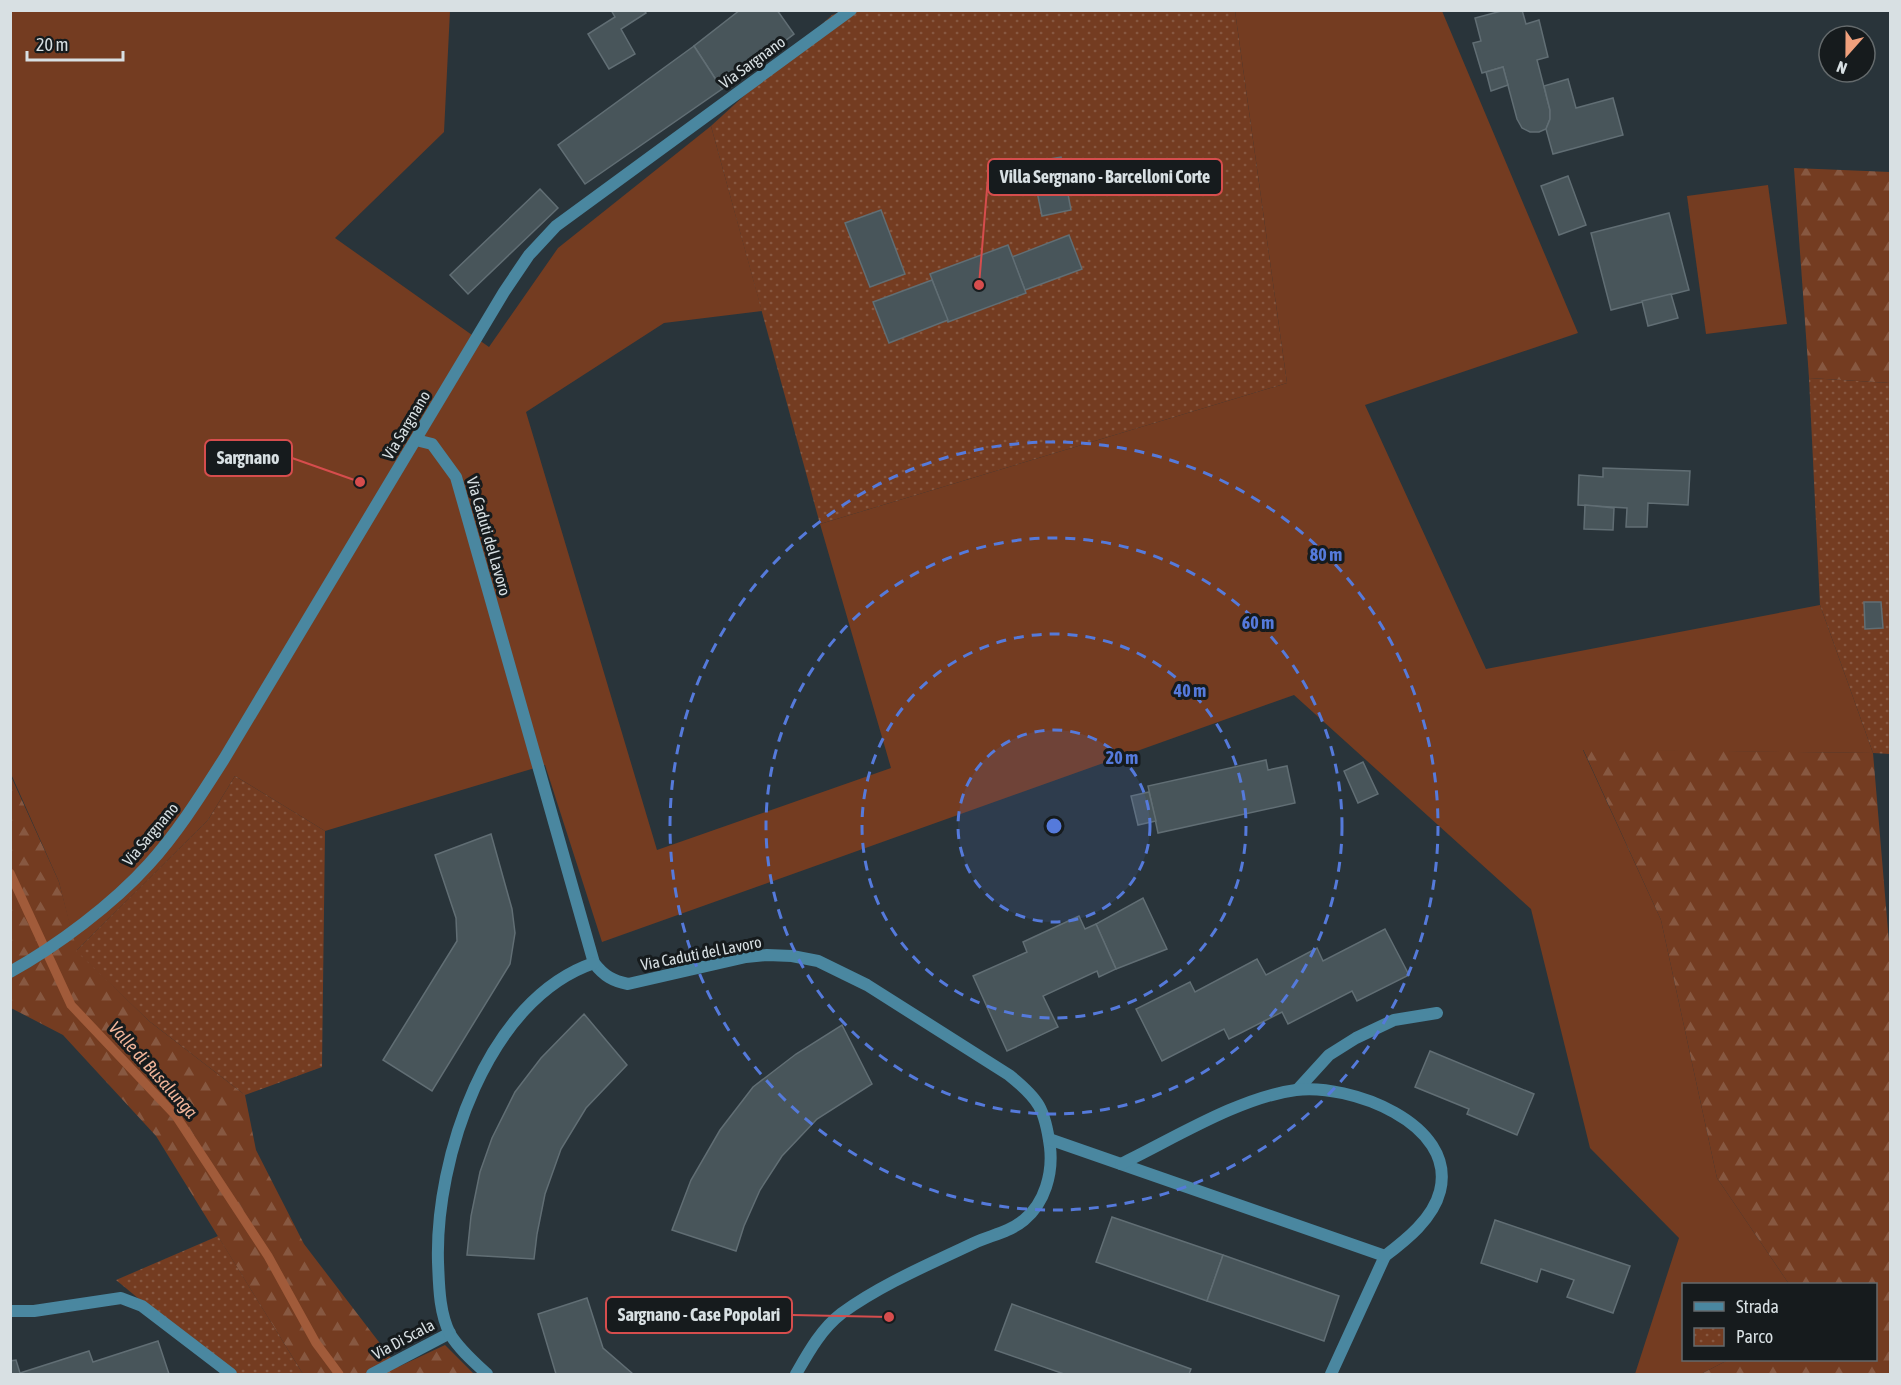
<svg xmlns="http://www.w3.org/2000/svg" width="1901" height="1385" viewBox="0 0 1901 1385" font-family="'Asap Condensed',sans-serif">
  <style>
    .grass { fill: #743c21 }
    .forest { fill: url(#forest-firs) }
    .park { fill: url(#park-dots) }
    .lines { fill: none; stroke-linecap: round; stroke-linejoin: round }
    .stream { stroke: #a15b3a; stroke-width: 9 }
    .building { fill: #48555a; stroke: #616e74; stroke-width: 1.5 }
    .service { stroke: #4a87a0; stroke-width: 12 }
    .minor { stroke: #4a87a0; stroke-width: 12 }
    .tertiary { stroke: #4a87a0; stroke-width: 12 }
    .ring { fill: none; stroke: #557adb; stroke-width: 3; stroke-dasharray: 10 8 }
    .labels { text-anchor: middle; stroke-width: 6; stroke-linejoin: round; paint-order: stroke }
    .street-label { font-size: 16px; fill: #d8e0e3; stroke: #161b1d }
    .water-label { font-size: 18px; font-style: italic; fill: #f2b59a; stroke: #161b1d }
    .centre { fill: #557adb; stroke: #161b1d; stroke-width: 3 }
    .ring-label { font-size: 18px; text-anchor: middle; font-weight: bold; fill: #557adb; stroke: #161b1d; stroke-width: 6; stroke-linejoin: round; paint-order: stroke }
    .leader { fill: none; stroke: #d64d4d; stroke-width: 2 }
    .callout-dot { fill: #d64d4d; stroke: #161b1d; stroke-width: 2 }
    .callout { fill: #161b1d; stroke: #d64d4d; stroke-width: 2 }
    .callout-label { font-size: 18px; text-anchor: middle; font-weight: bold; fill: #d8e0e3 }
  </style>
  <defs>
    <pattern id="forest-firs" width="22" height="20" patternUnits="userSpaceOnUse" patternTransform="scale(1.5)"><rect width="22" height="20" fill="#743c21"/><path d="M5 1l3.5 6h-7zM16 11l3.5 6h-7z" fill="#875841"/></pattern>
    <pattern id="park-dots" width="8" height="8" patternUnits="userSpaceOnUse" patternTransform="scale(1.5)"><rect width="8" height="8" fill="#743c21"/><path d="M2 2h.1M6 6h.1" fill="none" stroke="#875841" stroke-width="1.8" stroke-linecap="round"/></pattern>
  </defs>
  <rect width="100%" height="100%" fill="#29343a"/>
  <g class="grass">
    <path d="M10,11h440l-6,121 -109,106 154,109 69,-99 153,-122 51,185 -98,12 -138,89 131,438 234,-82 -71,-244 467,-141 -52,-372h207l136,322 -213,72 121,264 334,-64 53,148 -290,-3 78,170 56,258 72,106h-105v76h44l-27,14h-66l44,-136 -89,-90 -59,-239 -237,-214 -692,247 -57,-177 -220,66 -90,-55 -27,44 -132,131 -17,-69 -48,-108z"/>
    <path d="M1768,185l19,139 -81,10 -19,-138z"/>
  </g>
  <g class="forest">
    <path d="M1794,168l96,4v211l-81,-5z"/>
    <path d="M1583,749l290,4 17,201v420h-189l27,-14h148v-76h-87l-72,-106 -56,-258z"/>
    <path d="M10,774l49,108 18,69 72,70 96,74 11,55 48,94 94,123 47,-22 29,29h-171l-147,-238 -93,-101 -52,-27z"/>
  </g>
  <g class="park">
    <path d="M842,11h393l52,372 -467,141 -109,-398 121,-111z"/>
    <path d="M1809,378l81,5v371l-17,-1 -53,-148z"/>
    <path d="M235,776l90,55 -3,236 -77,28 -96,-74 -73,-70 132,-131z"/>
    <path d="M218,1236l85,138h-73l-114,-94z"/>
  </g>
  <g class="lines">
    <path class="stream" d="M10,873l61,132 105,111 92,140 48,87 23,31"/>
  </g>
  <g class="building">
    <path d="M611,10h33l2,3 -25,16 14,25 -26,15 -21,-35 27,-17z"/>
    <path d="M740,10h37l17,24 -72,55 -28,-43z"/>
    <path d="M1505,10h17l4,14 13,-4 9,37 -11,3 13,50v9l-4,10 -7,3h-9l-8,-4 -5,-9 -14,-52 -21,6 -9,-30 8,-2 -6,-23z"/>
    <path d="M694,46l28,43 -137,95 -27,-39z"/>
    <path d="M1503,67l5,18 -17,6 -5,-19z"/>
    <path d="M1568,79l8,29 37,-10 10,37 -70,19 -7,-25 4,-10v-9l-6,-24z"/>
    <path d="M1061,157l10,53 -29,6 -11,-54z"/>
    <path d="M1568,176l18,49 -27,10 -18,-49z"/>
    <path d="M540,189l18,19 -90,86 -18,-19z"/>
    <path d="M881,210l24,64 -35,13 -25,-64z"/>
    <path d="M1669,213l20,77 -78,20 -20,-77z"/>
    <path d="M1069,235l13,34 -57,21 -13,-33z"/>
    <path d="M1008,245l18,48 -78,29 -18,-48z"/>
    <path d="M932,280l16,40 -59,23 -16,-41z"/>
    <path d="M1671,294l7,24 -30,8 -6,-25z"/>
    <path d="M1603,468l87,3 -2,34 -40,-2 -1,24h-21l1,-19 -49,-3 1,-30 24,2z"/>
    <path d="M1585,505l29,3 -1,22 -29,-1z"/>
    <path d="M1864,602h17l2,26 -18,1z"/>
    <path d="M1266,760l2,10 19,-4 8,37 -137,30 -10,-47z"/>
    <path d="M1363,762l15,32 -20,9 -14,-32z"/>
    <path d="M1149,792l7,29 -18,4 -7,-29z"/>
    <path d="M491,834l21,75 3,24 -5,31 -78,127 -49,-31 74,-119 -1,-23 -21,-63z"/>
    <path d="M1143,898l24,51 -51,20 -20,-45z"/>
    <path d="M1079,916l6,13 11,-5 20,45 -17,8 -2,-6 -54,25 15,31 -51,24 -34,-75 54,-24 -4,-10z"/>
    <path d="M1385,929l24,46 -52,26 -5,-10 -64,33 -6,-12 -53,27 -5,-10 -62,32 -26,-52 54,-27 5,10 62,-33 9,16 51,-27 6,13z"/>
    <path d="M584,1014l43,51 -41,43 -25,41 -16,45 -8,40 -3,25 -67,-4 4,-39 9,-44 12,-34 23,-46 26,-34z"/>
    <path d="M842,1025l30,59 -55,35 -35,37 -22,34 -16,36 -8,25 -64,-21 19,-50 29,-50 33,-43 43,-33z"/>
    <path d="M1430,1051l104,43 -17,41 -50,-21 2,-5 -54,-22z"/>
    <path d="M1112,1217l111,38 -16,46 -111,-39z"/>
    <path d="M1495,1220l135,46 -17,47 -46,-16 7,-17 -33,-11 -4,13 -56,-19z"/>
    <path d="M1223,1255l116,41 -15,45 -117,-40z"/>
    <path d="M587,1298l16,50 30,26h-77l-18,-60z"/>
    <path d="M1012,1304l179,65 -2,5h-125l-69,-24z"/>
    <path d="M158,1341l11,33h-159v-13l6,-1 4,13 69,-22 4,11z"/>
  </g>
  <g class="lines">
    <path class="service" d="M10,1311h24l87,-13 21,8 89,68"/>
    <g class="minor">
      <path d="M416,440l16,4 24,33 138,486c10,13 19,18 34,21l118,-27 21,-2 25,1 26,5 49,24 142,90c30,24 36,34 41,72 3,26 -5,56 -26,73 -16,13 -33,15 -50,23 -44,21 -92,41 -132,70 -21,16 -34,40 -46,61"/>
      <path d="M1298,1089l31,-34 27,-17 38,-18 43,-7"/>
      <path d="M1049,1139l336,117 -54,118"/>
      <path d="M1121,1164c52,-25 119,-67 175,-74 53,-7 161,33 144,101 -7,28 -34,49 -55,65"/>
      <path d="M372,1374l78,-41"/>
      <path d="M487,1374c-13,-12 -28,-25 -37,-40 -11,-22 -11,-49 -12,-72 -3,-103 49,-263 156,-299"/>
    </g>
    <path class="tertiary" d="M10,972c47,-26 103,-68 139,-108 29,-32 52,-69 75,-105l280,-467 25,-37 27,-29 295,-216"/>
  </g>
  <circle cx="1054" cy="826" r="96" fill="#557adb" fill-opacity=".12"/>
  <g class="ring">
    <circle cx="1054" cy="826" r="96"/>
    <circle cx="1054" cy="826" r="192"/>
    <circle cx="1054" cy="826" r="288"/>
    <circle cx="1054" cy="826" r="384"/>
  </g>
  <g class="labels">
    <g class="street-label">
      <text transform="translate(752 62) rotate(-36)" y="6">Via Sargnano</text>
      <text transform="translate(406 425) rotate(-59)" y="6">Via Sargnano</text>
      <text transform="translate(489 536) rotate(74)" y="6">Via Caduti del Lavoro</text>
      <text transform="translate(150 834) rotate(-50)" y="6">Via Sargnano</text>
      <text transform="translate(701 953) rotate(-11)" y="6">Via Caduti del Lavoro</text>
      <text transform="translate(403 1339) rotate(-28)" y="6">Via Di Scala</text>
    </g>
    <g class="water-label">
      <text transform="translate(153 1070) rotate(48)" y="6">Valle di Busalunga</text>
    </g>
  </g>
  <circle cx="1054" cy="826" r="9" class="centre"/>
  <g class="ring-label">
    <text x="1326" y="561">80 m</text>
    <text x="1258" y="629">60 m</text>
    <text x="1190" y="697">40 m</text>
    <text x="1122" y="764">20 m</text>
  </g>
  <path class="leader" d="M979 285L988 177M360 482L292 458M889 1317L792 1315"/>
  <g class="callout-dot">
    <circle cx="979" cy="285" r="6"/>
    <circle cx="360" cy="482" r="6"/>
    <circle cx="889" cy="1317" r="6"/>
  </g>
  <g class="callout">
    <rect x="988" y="159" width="234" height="36" rx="6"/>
    <rect x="205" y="440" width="87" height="36" rx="6"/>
    <rect x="606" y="1297" width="186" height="36" rx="6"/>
  </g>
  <g class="callout-label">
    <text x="1105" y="183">Villa Sergnano - Barcelloni Corte</text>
    <text x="248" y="464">Sargnano</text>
    <text x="699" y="1321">Sargnano - Case Popolari</text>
  </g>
  <rect width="1901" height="1385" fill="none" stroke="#d8e0e3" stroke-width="24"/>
  <rect x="1682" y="1283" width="195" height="78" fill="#161b1d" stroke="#646a6c" stroke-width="1.5"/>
  <rect x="1694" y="1302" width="30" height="9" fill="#4a87a0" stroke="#646a6c" stroke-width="1.5"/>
  <text x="1736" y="1313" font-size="18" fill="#d8e0e3">Strada</text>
  <rect x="1694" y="1328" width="30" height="18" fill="url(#park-dots)" stroke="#646a6c" stroke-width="1.5"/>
  <text x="1736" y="1343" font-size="18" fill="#d8e0e3">Parco</text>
  <g transform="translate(1847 54) rotate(201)"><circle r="28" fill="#161b1d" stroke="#646a6c" stroke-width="1.5"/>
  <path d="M0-4.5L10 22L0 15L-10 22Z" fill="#f1a17d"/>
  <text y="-9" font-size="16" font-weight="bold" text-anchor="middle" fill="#d8e0e3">N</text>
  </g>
  <path d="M27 51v9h96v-9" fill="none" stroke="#d8e0e3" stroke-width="3"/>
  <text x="36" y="51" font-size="18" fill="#d8e0e3" stroke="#161b1d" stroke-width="4.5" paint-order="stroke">20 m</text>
</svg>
